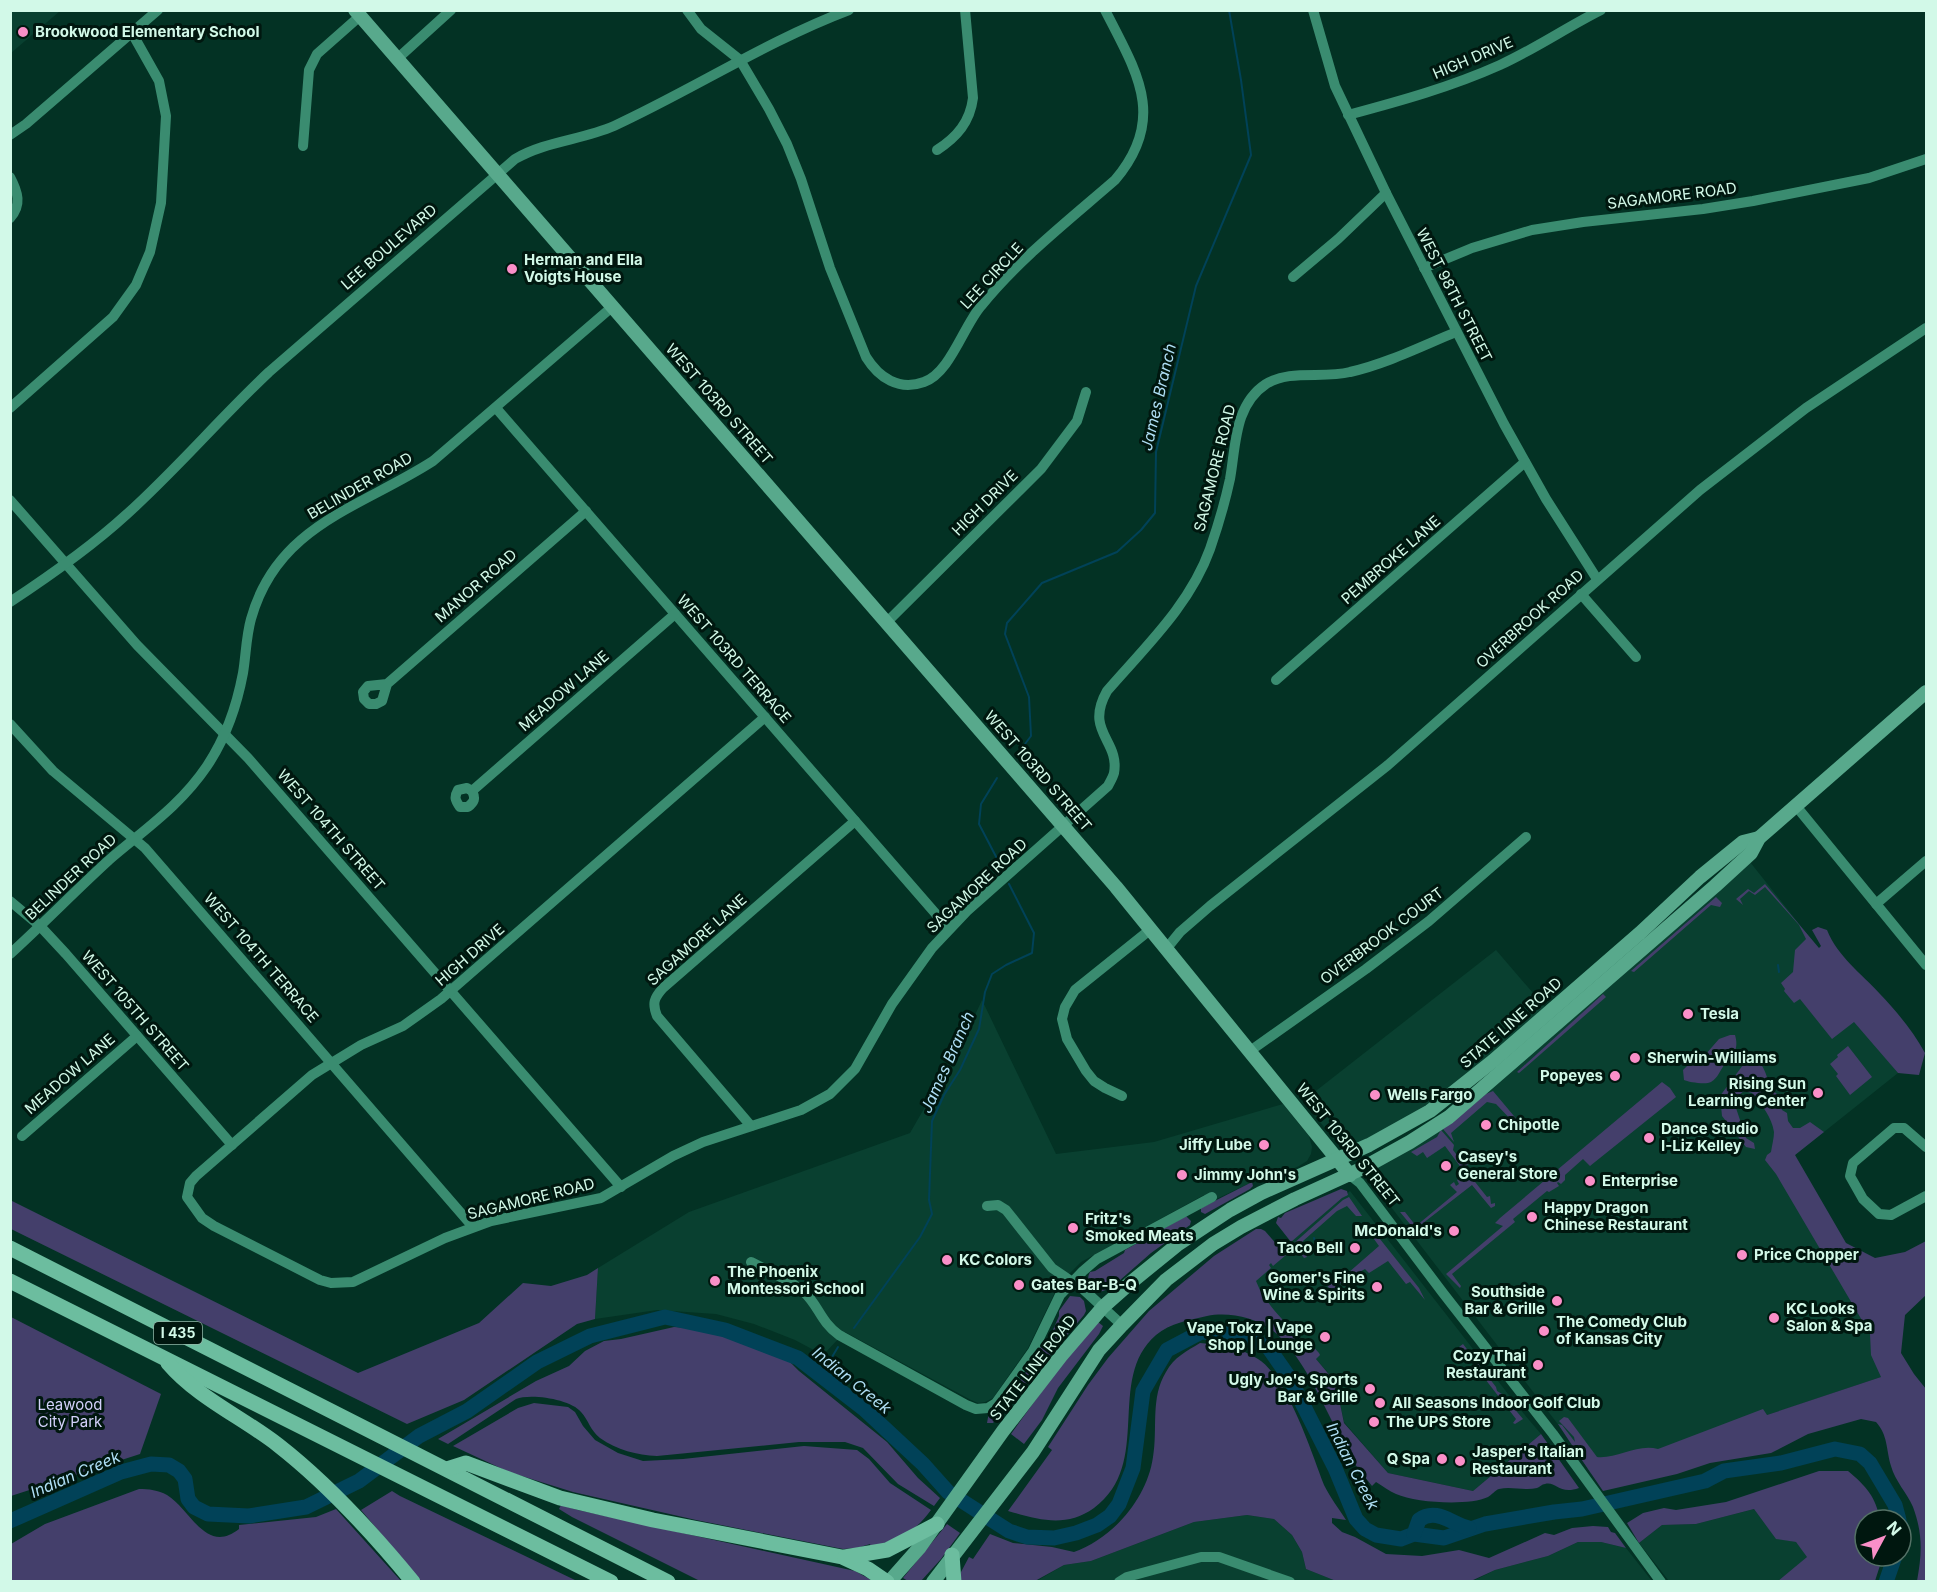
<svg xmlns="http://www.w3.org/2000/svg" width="1937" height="1592" viewBox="0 0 1937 1592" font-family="Inter,sans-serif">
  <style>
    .built { fill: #094030 }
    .green { fill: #443f6b }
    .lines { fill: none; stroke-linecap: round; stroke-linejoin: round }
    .stream { stroke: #014258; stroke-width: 2 }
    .river { stroke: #014258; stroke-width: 15 }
    .minor { stroke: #3a8c70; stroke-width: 10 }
    .major { stroke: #58a98c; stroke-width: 14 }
    .highway { stroke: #6cbd9f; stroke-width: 15 }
    .poi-dot { fill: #fa8fc8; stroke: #00170f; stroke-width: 2 }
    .labels { text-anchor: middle; stroke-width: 6; stroke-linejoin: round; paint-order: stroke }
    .shield { fill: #00170f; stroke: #93b5a7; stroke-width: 1.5 }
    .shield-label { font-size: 14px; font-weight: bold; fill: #d2f9e8 }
    .poi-label { font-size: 15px; font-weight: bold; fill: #d2f9e8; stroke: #00170f; text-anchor: start }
    .street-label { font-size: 15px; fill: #d2f9e8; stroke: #00170f }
    .park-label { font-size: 15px; fill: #d3d1fb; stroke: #00170f }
    .water-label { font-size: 16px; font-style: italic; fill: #aedef4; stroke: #00170f }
  </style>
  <rect width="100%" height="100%" fill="#033224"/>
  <g class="built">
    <path d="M11,10h49v1l-49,42z"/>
    <path d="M1750,862l69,87 10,38 69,86 -118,94 116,208 -15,2 -290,97 -21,-34 -192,-250 -4,-8 -1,-7 3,-7z"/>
    <path d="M1496,950l49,57 -69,61 -51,38 -32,20 -44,21 -12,-4 -34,-42z"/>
    <path d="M982,1000l74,154 98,-12 129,-38 26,32 3,11 -1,7 -4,7 -8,5 -32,14 -15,2 -42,20 -6,-7 -123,67 -22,22 -31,64 -35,50 -8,4 -7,1 -7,-3 -126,-68 -22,23 -28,-15 -41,-16 -38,-10 -59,-4 -62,9 3,-51 91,-56 221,-79 53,-92z"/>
    <path d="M1350,1191l169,217 22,26 -68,57 -85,-18 -44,-51 -6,-28 -7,-18 -85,-96z"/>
    <path d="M1754,1509l22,29 20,4 12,15 -30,24h-109l-30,-38 23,-18 34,-1z"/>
    <path d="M1247,1515l27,4 18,16 10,17 4,17 30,12 -301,1 29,-17 27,-4 103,-39z"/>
    <path d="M1578,1542h23l25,6 26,33 -181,1 24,-12 53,-14z"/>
  </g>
  <g class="green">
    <path d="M1765,884l54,64 2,-2 -9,-16 6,-3 9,3c11,27 34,43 53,64 17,18 33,37 45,59l-6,22 -21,-2 -44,-51 -22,17 -32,-40 -6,4 -10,-12 1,-2 -4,-6 12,-11 2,-22 11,-11 -7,-14 -34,-38 -10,8 -6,-4 -9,8 3,6 -7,-6 12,-10 6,4z"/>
    <path d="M1716,897l6,6 -2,4 -9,-2 -77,67 -3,-1z"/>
    <path d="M1603,994l3,3 -87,76 -2,-1z"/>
    <path d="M1730,1035h5c4,14 -1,19 -10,29 -5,6 -7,14 -14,18 -5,3 -23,0 -27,-2l-1,-10 5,-5 11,-3 20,-23z"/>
    <path d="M1848,1046l24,31 -22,18 -14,-19 2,-2 -8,-10 8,-7 -1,-2z"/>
    <path d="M1758,1061c10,9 9,26 19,33l5,16 5,3 1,8 5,7h7l10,-6 14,10 -29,23 51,88 29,15 30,-6 21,-11v54l-21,20 -4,38 13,21 12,15v192h-9c5,-27 6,-47 -4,-74 -6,-14 -18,-26 -22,-41 -5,-17 -3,-31 -15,-44l-15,-3 -53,15 -37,19 -61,10 -33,11 -74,17c-15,-22 -30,-44 -45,-67l4,1 13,17 -1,-5 -15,-16 5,-4 4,1 29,39c20,2 41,-14 61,-8l105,-40 4,6 114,-38 -10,-22 -1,-21 -94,-160 -11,-14 2,-5 4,-3c1,-7 3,-14 3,-20 -2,-15 -13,-28 -22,-39l-8,-2 -9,7v7l11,33 8,5 1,6 -9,-2 -24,-31 -2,-20 23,-31h7z"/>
    <path d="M1662,1082l8,6 6,9 -86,69 -7,-7 -18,16v5l-4,4 -3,-2 -1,1 2,3 -10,6 -2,-1 -34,28 2,3 -63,52 9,12 -1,2 -14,-14 57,-48 -8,-3 5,-5z"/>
    <path d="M1493,1091l26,31 -4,2 -19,-20 -9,-2 -36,31 3,9 -11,-13 43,-35z"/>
    <path d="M1441,1130l13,15 -1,5 6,8h6l4,5 -5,5 23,29 3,-1 1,8 4,-1v3l-4,2 -19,-23 -54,42 4,7 -2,2 -20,-24h5l11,14 41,-34 -7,-7 4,-3 2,4 3,-2 -2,-4 8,-7 -20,-27 -18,12 -4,-6 -6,4 -6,-4 26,-15z"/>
    <path d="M1252,1182l1,4 -3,3 -45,25 -4,-2v-4z"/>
    <path d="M1341,1189l6,2 1,4 -6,3 -51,44 -15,-19 2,-6 3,1 4,-5z"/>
    <path d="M1349,1197l13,19h-6l-9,-10 -10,5 -34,30 -1,7 5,9 -3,1 -11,-14 50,-44z"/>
    <path d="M10,1200l348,173 121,-50 44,-40 28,3 36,-11 11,-7 -3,51 -18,5 -113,76 -57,24 -396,-195z"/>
    <path d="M1186,1216l5,5 -1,4 -39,28 -40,35 -11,4c-9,-3 -15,-11 -10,-20l5,-1 29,-18 1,-3z"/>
    <path d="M1368,1224l51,64 6,12 -15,-18 -4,2 -18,-23 -19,12 -4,-4 -22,12 -9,8 -5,-1 -15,-18 10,12 9,2 15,-11 31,-27 -13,-18z"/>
    <path d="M1256,1229h5l4,2 21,24 -13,11 -2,-3 -2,2 2,3 -15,13c9,24 33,44 49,63l4,-2 10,11 1,2 -4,4 16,19 6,16 6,29 44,50 85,18 68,-57 38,54c-20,7 -23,-7 -34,-4 -3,0 -5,3 -8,4 -12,3 -26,-2 -38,1 -4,1 -7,6 -11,8 -19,9 -72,6 -92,-3 -7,-3 -13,-8 -20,-12l-4,4c-8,-10 -17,-21 -24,-32 -6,-9 -9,-20 -14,-29 -15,-30 -31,-65 -55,-89 -17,-17 -48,-25 -72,-20 -17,4 -37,7 -51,19 -51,44 -2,129 -62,173 -28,20 -55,12 -86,3l44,-61 -4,-3 40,-62 20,-27 41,-47 65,-55z"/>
    <path d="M1070,1296l10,1 4,4 2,10 -2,4 -91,108h-6l2,-11c24,-17 42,-45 55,-72l5,-1 10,-23v-5z"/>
    <path d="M11,1317l150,77 -21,60 -129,42z"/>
    <path d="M1098,1322l5,4 -4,8 -41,54 -16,32 -18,24 -13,-10 55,-76z"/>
    <path d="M674,1327l15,1 69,17 27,12 14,14 88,71 31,36 22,20 -6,8 -36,-22 -35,-36 -18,-6h-46l-142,14c-20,-1 -40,-6 -57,-18 -10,-8 -11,-17 -19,-26 -10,-13 -51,-19 -65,-13l-68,45 -10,-5 98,-58 33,-15 16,-15 19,-10 17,-2z"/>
    <path d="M1200,1343c21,2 40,4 58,16 30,19 53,92 66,126 6,12 15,24 22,35l-14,-2v5l10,9 13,5 31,17 36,2 37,-6 30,8 56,-25 9,2 18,-7 21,-2 15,1 3,5 4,1 11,15 -25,-6h-23l-30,14 -53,14 -24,11h-135l-30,-12 -4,-17 -10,-17 -18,-16 -27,-4 -53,7 -103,39 -27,4 -29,16 -77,1 3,-10 8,-15 4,2 17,-25 23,9 39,4 22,5c39,-14 73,-53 79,-95 5,-28 -3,-59 13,-85 8,-15 21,-21 34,-29z"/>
    <path d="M1463,1344l33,43 1,4 5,3 21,25 -8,5 -2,-1 3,-4 -51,-66 -5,3 -4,-2 -1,-4z"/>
    <path d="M534,1403l34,4 7,5 8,14 12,14 23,13 25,8 40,-2 121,-13 53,4 12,9 21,24 41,27c-18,25 -32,27 -60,38l-1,-4 -13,4 -14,1 -147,-29 -123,-28 -64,-20 -56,-26 65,-38z"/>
    <path d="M1819,1471h29c18,15 28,26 32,49h-15v36h18l-8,25h-97l29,-24 -11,-15 -20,-3 -22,-30 -58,15 -34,1 -23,18 -12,-20 16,-10 21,-5 12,2 50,-8z"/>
    <path d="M139,1489c10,0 19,1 28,6 24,15 39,60 72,34v-4l77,-8 20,-8 65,72h-390v-37l34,-20z"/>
    <path d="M392,1491l8,5 177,85h-156l-60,-71z"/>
    <path d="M561,1505l17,5 277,61 18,10h-173l-128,-64 -13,-8z"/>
    <path d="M947,1524l13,9 -19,26 -20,22h-13l-5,-3z"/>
  </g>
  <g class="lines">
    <g class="stream">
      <path d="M1019,752l12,-16 -2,-39 -24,-63 2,-11 35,-40 75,-31 24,-22 14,-17 1,-61 40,-166 55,-131 -10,-75 -12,-70"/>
      <path d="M997,778l-16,26 -2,20 24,46"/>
      <path d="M1778,965l1,7"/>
      <path d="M1314,1238l1,3"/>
      <path d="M854,1328l66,-91 12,-23 -3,-14 3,-79 12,-26 16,-25 19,-41 6,-37 7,-18 14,-9 26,-12 2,-20 -25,-49"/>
      <path d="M827,1381l2,-19 9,-15"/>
    </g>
    <g class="river">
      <path d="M10,1521l111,-49 30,-8 18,1 10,6 6,8 3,20 6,8 14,7 41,2 57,-9 53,-26 60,-45 48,-25 70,-49 53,-26 75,-19 60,13 73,28 66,51 59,55 25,28 61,39 18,6 27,1 22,-5 21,-8 13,-9 9,-12 14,-36 10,-77 24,-41 34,-18 35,1 32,14 21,30 46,91 21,51 9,10 11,6 25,4 13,-5 30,4 41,-14 69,-12 28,-3 123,-28 19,-10 57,-8 54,-14 25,5 10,9 25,42 4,15"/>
      <path d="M1901,1526l2,8 -2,6"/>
      <path d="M1414,1534l5,-14c17,-13 33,4 50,8"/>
      <path d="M1886,1582l9,-26"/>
    </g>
    <g class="minor">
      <path d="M687,10l14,19 39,31 29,49 18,35 14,35 29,89 36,89c13,21 33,34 58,25 26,-9 39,-55 57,-76 38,-47 88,-86 134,-126 53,-62 21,-109 -10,-170"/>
      <path d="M1313,10l22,76 51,107 118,231 42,75 51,80"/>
      <path d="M397,59l54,-49"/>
      <path d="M1348,115c52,-14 103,-28 152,-50 35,-16 67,-38 101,-55"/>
      <path d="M10,135l16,-11 132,-114"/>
      <path d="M303,146l6,-76 8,-16 43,-38"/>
      <path d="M937,150c20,-13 33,-28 36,-52l-8,-88"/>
      <path d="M10,177c8,15 12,28 0,41"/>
      <path d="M1424,268l48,-20 60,-18 51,-8 120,-13 50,-8 116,-23 57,-19"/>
      <path d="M1293,277l45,-38 48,-46"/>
      <path d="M10,408l103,-91 23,-32 14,-33 11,-49 5,-87 -7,-35 -27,-48"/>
      <path d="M496,408l453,521"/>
      <path d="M10,500l127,145 111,113 373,429"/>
      <path d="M1581,594l55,63"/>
      <path d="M10,602c41,-27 81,-55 117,-88 50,-45 93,-96 142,-142l246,-213c31,-18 67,-19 99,-33 80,-37 153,-85 235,-116"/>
      <path d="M887,622l154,-153 36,-48 9,-29"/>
      <path d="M1276,680l249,-218"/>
      <path d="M387,684l-5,17 -6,3h-7l-5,-5 -1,-7 5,-6 19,-2 199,-173"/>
      <path d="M765,717l-324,282 -38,27 -42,19 -49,30 -116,101 -6,7 -3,14 15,21 12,8 106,54 11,3 22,-1 92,-44 46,-17 110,-23 72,-42 30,-14 98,-32 29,-16 25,-25 37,-65 40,-56 35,-37 141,-125c2,-4 5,-9 6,-13 6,-33 -30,-41 -7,-82 38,-44 83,-86 103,-142 8,-23 15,-47 20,-70 6,-33 4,-74 36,-95 24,-15 57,-5 84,-12 36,-8 72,-26 106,-40"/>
      <path d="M10,724l43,47 92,77 328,379"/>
      <path d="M472,791c4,8 2,11 -4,16h-8c-5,-7 -6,-10 -2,-17l9,-2 5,3 203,-177"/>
      <path d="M1796,806l130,159"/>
      <path d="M10,901l30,25 26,28 166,191"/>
      <path d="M1876,904l50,-43"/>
      <path d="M1167,948l13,-16 30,-26 178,-141 312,-275 106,-82 120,-80"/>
      <path d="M10,954c34,-31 66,-64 99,-94 36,-31 71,-54 98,-94 18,-27 30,-61 36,-93 3,-18 3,-36 8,-54 26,-94 109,-111 182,-158l179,-154"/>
      <path d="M1250,1051l116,-82 63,-48 97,-84"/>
      <path d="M1122,1096l-17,-8 -11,-7 -8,-10 -19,-32 -5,-20 3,-12 10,-17 76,-61"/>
      <path d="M751,1126l-94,-110c-5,-13 -3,-18 6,-28l192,-167"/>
      <path d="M22,1136l115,-100"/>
      <path d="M1926,1147l-22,-19h-10l-41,35 -3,13 13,23 16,15 12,1 35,-19"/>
      <path d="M1350,1175l10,8 83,110 110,141 108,148"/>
      <path d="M987,1206l11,-1 8,5 46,58 32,22 38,35"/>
      <path d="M751,1262c17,9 38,17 53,30 15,14 16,29 35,43l127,70 10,4 12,-1 8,-5 37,-52 27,-56 23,-24 14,-12 115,-62"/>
      <path d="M1119,1582l8,-5 74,-20h18l71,25"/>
    </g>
    <g class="major">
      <path d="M355,10l761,877 234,288"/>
      <path d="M889,1582l31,-35 83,-116 58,-75 42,-49 26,-23 48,-39 53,-35 31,-17 108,-48 61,-34 63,-50 147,-128 60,-56 43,-35 16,-4"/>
      <path d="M933,1582l100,-130 66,-102 23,-25 44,-45 47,-36 28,-17 54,-28 68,-31 47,-26 39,-25 266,-231 36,-33 8,-15 167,-146"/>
    </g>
    <g class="highway">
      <path d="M10,1248l658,334"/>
      <path d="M10,1281l601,301"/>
      <path d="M168,1363c30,35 74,54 110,82 50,39 94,87 135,137"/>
      <path d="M447,1469l19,-6 94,35 93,22 189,37 26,12 19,13"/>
      <path d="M952,1555l2,27"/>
      <path d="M845,1557l42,-7 50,-26"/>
    </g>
  </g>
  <g class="poi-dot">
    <circle cx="23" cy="32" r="6"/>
    <circle cx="512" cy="269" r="6"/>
    <circle cx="1688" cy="1014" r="6"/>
    <circle cx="1635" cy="1058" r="6"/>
    <circle cx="1615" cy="1076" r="6"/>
    <circle cx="1818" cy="1093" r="6"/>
    <circle cx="1375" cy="1095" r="6"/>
    <circle cx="1486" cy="1125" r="6"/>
    <circle cx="1649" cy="1138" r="6"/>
    <circle cx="1264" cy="1145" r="6"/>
    <circle cx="1446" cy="1166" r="6"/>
    <circle cx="1182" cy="1175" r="6"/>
    <circle cx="1590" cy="1181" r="6"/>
    <circle cx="1532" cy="1217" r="6"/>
    <circle cx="1073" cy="1228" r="6"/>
    <circle cx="1454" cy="1231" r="6"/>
    <circle cx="1355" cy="1248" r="6"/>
    <circle cx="1742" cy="1255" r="6"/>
    <circle cx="947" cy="1260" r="6"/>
    <circle cx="715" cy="1281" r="6"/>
    <circle cx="1019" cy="1285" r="6"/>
    <circle cx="1377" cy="1287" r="6"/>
    <circle cx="1557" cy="1301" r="6"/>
    <circle cx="1774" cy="1318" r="6"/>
    <circle cx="1544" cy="1331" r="6"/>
    <circle cx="1325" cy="1337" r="6"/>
    <circle cx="1538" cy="1365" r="6"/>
    <circle cx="1370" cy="1389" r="6"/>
    <circle cx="1380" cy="1403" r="6"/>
    <circle cx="1374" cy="1422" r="6"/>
    <circle cx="1442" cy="1459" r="6"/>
    <circle cx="1460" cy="1461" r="6"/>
  </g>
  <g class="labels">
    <rect class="shield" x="154" y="1322" width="48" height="22" rx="4.5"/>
    <g class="shield-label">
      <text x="178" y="1338">I 435</text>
    </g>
    <g class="poi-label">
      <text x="35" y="37">Brookwood Elementary School</text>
      <text x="524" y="265">Herman and Ella<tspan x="524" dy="17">Voigts House</tspan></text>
      <text x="1700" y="1019">Tesla</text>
      <text x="1647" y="1063">Sherwin-Williams</text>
      <text x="1603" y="1081" text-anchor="end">Popeyes</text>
      <text x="1806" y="1089" text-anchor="end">Rising Sun<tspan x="1806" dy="17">Learning Center</tspan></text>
      <text x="1387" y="1100">Wells Fargo</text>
      <text x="1498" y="1130">Chipotle</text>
      <text x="1661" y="1134">Dance Studio<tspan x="1661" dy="17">I-Liz Kelley</tspan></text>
      <text x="1252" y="1150" text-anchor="end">Jiffy Lube</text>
      <text x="1458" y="1162">Casey's<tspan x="1458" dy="17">General Store</tspan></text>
      <text x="1194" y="1180">Jimmy John's</text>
      <text x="1602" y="1186">Enterprise</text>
      <text x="1544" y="1213">Happy Dragon<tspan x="1544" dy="17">Chinese Restaurant</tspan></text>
      <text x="1085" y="1224">Fritz's<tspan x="1085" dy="17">Smoked Meats</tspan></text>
      <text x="1442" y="1236" text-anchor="end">McDonald's</text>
      <text x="1343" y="1253" text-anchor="end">Taco Bell</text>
      <text x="1754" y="1260">Price Chopper</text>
      <text x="959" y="1265">KC Colors</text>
      <text x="727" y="1277">The Phoenix<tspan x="727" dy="17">Montessori School</tspan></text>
      <text x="1365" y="1283" text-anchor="end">Gomer's Fine<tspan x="1365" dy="17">Wine &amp; Spirits</tspan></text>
      <text x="1031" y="1290">Gates Bar-B-Q</text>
      <text x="1545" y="1297" text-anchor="end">Southside<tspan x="1545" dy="17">Bar &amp; Grille</tspan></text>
      <text x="1786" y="1314">KC Looks<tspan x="1786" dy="17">Salon &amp; Spa</tspan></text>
      <text x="1556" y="1327">The Comedy Club<tspan x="1556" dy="17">of Kansas City</tspan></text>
      <text x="1313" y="1333" text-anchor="end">Vape Tokz | Vape<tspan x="1313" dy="17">Shop | Lounge</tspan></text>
      <text x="1526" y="1361" text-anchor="end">Cozy Thai<tspan x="1526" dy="17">Restaurant</tspan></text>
      <text x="1358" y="1385" text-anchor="end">Ugly Joe's Sports<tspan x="1358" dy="17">Bar &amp; Grille</tspan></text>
      <text x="1392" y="1408">All Seasons Indoor Golf Club</text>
      <text x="1386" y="1427">The UPS Store</text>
      <text x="1472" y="1457">Jasper's Italian<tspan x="1472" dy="17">Restaurant</tspan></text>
      <text x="1430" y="1464" text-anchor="end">Q Spa</text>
    </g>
    <g class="street-label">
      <text transform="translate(1473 58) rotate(-23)" y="5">HIGH DRIVE</text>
      <text transform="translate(1672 196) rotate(-7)" y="5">SAGAMORE ROAD</text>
      <text transform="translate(389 247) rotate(-41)" y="5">LEE BOULEVARD</text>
      <text transform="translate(992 276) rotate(-47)" y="5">LEE CIRCLE</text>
      <text transform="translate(1454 295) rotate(63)" y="5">WEST 98TH STREET</text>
      <text transform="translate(719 404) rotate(49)" y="5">WEST 103RD STREET</text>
      <text transform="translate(1215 468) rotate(-76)" y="5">SAGAMORE ROAD</text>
      <text transform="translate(360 486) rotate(-30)" y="5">BELINDER ROAD</text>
      <text transform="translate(985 503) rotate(-45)" y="5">HIGH DRIVE</text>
      <text transform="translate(1391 560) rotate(-41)" y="5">PEMBROKE LANE</text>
      <text transform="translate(476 586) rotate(-41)" y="5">MANOR ROAD</text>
      <text transform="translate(1530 619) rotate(-42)" y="5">OVERBROOK ROAD</text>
      <text transform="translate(734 659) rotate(49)" y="5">WEST 103RD TERRACE</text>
      <text transform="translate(564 691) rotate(-41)" y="5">MEADOW LANE</text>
      <text transform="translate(1038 771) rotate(49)" y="5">WEST 103RD STREET</text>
      <text transform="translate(331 830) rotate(49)" y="5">WEST 104TH STREET</text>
      <text transform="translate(71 877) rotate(-43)" y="5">BELINDER ROAD</text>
      <text transform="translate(977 886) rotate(-43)" y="5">SAGAMORE ROAD</text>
      <text transform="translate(1382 936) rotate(-37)" y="5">OVERBROOK COURT</text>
      <text transform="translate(697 940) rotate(-42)" y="5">SAGAMORE LANE</text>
      <text transform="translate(470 955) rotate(-41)" y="5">HIGH DRIVE</text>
      <text transform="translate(261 958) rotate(49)" y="5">WEST 104TH TERRACE</text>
      <text transform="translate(135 1011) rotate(49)" y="5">WEST 105TH STREET</text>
      <text transform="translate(1511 1023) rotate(-41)" y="5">STATE LINE ROAD</text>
      <text transform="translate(70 1074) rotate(-41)" y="5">MEADOW LANE</text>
      <text transform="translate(1348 1145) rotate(51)" y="5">WEST 103RD STREET</text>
      <text transform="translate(531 1199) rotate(-14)" y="5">SAGAMORE ROAD</text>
      <text transform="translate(1033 1368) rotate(-52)" y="5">STATE LINE ROAD</text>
    </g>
    <g class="park-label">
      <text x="70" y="1410">Leawood<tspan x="70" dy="17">City Park</tspan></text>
    </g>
    <g class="water-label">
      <text transform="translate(1158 397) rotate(-77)" y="6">James Branch</text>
      <text transform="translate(947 1062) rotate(-66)" y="6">James Branch</text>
      <text transform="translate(852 1380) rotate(39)" y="6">Indian Creek</text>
      <text transform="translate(1353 1466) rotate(63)" y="6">Indian Creek</text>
      <text transform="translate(75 1474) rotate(-23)" y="6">Indian Creek</text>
    </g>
  </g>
  <rect width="1937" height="1592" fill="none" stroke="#d2f9e8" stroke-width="24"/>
  <g transform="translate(1883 1538) rotate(49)"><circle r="28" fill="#00170f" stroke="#547166" stroke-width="1.5"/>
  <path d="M0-4.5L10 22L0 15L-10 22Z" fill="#fa8fc8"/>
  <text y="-9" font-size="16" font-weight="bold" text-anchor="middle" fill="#d2f9e8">N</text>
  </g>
</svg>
